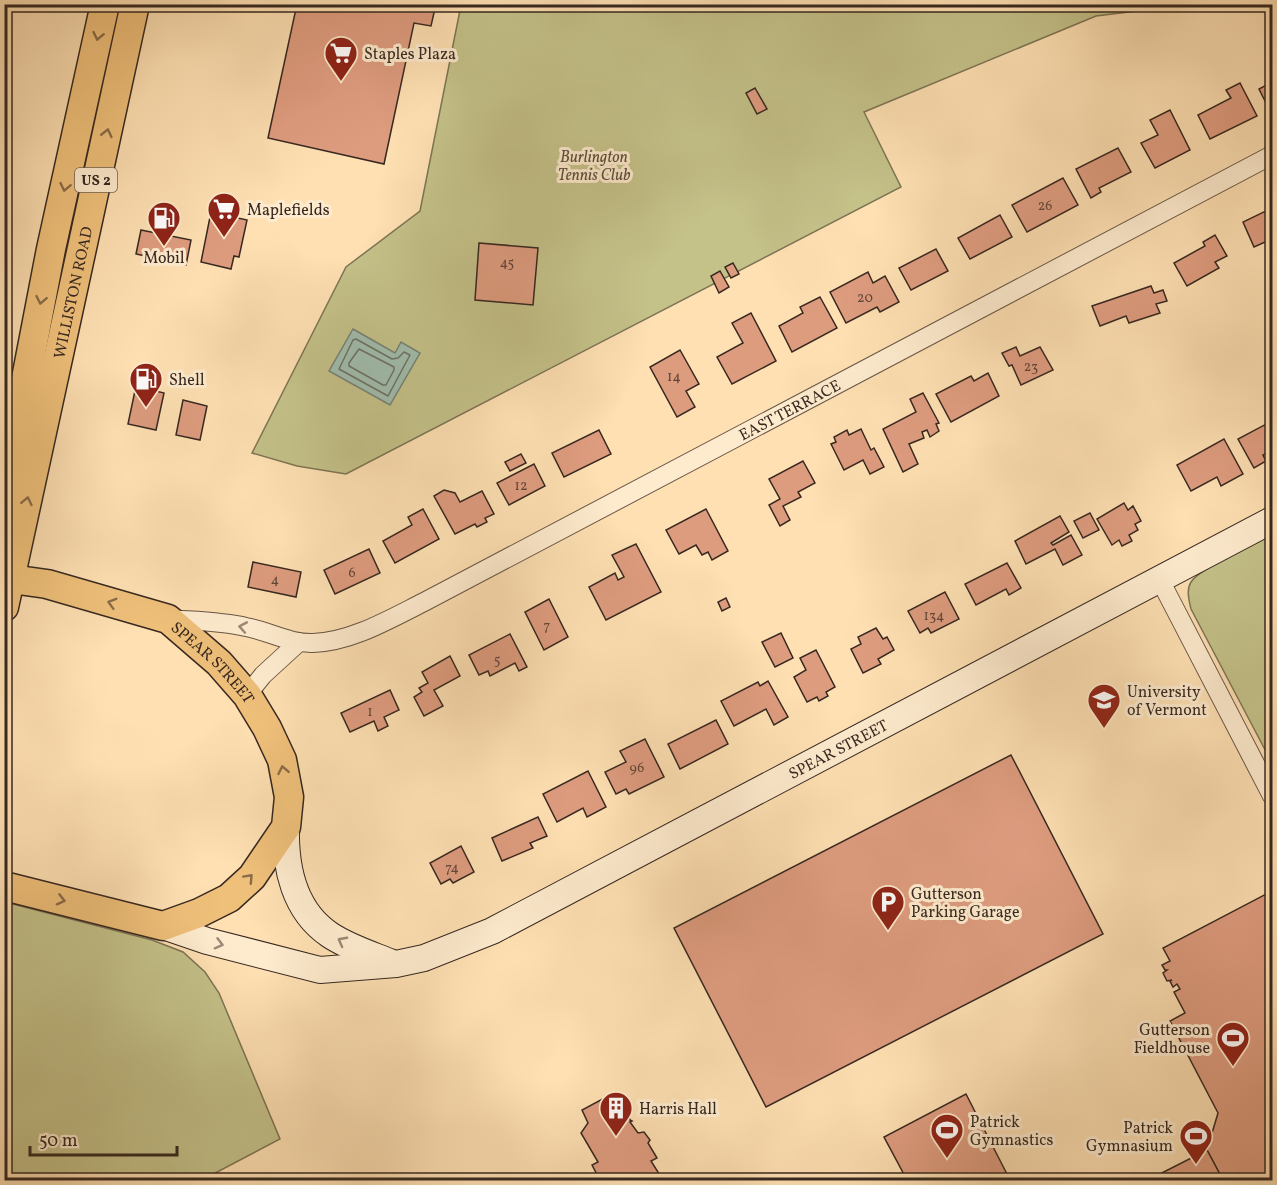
<svg xmlns="http://www.w3.org/2000/svg" width="1277" height="1185" viewBox="0 0 1277 1185" font-family="Vollkorn,serif">
  <style>
    .green { fill: #c4c189; stroke: #7e7454; stroke-width: 1.5 }
    .water { fill: #a0bdad; stroke: #768175; stroke-width: 1.5 }
    .lines { fill: none; stroke-linecap: round; stroke-linejoin: round }
    .shore { stroke: #6c7266; stroke-width: 1.5 }
    .building { fill: #de9c7f; stroke: #372820; stroke-width: 1.5 }
    .street-casing { stroke: #695645; stroke-width: 20 }
    .secondary-casing { stroke: #372820; stroke-width: 28 }
    .primary-casing { stroke: #372820; stroke-width: 31 }
    .street { stroke: #feebce; stroke-width: 18 }
    .secondary { stroke: #feebce; stroke-width: 26 }
    .primary { stroke: #efc07a; stroke-width: 28 }
    .oneway { stroke: #8a6c48 }
    .oneway2 { stroke: #9a8a77 }
    .labels { text-anchor: middle; stroke-width: 6; stroke-linejoin: round; paint-order: stroke }
    .number-label { font-size: 14px; fill: #614538 }
    .shield { fill: #feebce; stroke: #736254; stroke-width: 1.5 }
    .shield-label { font-size: 15px; font-weight: bold; fill: #372820 }
    .poi-label { font-size: 16px; fill: #372820; stroke: #feebce; text-anchor: start }
    .park-label { font-size: 16px; font-style: italic; fill: #5a4e3a; stroke: #feebce }
    .street-label { font-size: 16px; fill: #372820; stroke: #feebce }
  </style>
  <rect width="100%" height="100%" fill="#fee0b3"/>
  <filter id="stains"><feTurbulence type="fractalNoise" baseFrequency=".00333" numOctaves="4"/><feColorMatrix values="0 0 0 0 .2 0 0 0 0 .09 0 0 0 0 .02 0 0 0 .5 -.17"/></filter>
  <radialGradient id="worn" r=".72"><stop offset=".6" stop-color="#630" stop-opacity="0"/><stop offset="1" stop-color="#630" stop-opacity=".3"/></radialGradient>
  <g class="green">
    <path d="M461,5h726l-91,11 -232,96 37,75 -555,287 -49,-8 -45,-13 94,-186 74,-56z"/>
    <path d="M1272,535v228l-81,-154c-2,-9 -5,-19 0,-27 9,-14 64,-38 81,-47z"/>
    <path d="M5,902l147,38 31,12 22,20 14,21 61,146 -78,41h-197z"/>
  </g>
  <path class="water" d="M353,329l42,24 6,-11 19,11 -30,52 -61,-34z"/>
  <g class="lines">
    <g class="shore">
      <path d="M356,339l36,20 6,-1 6,-6 6,3 -22,41 -49,-27 14,-29z"/>
      <path d="M359,349l35,18v3l-8,15h-3l-34,-19v-3z"/>
    </g>
  </g>
  <g class="building">
    <path d="M297,4h139l-5,22 -17,-3 -30,141 -116,-26z"/>
    <path d="M1272,82v25l-3,2 -10,-20z"/>
    <path d="M1240,83l17,33 -47,23 -12,-24 33,-17 -5,-8z"/>
    <path d="M755,88l12,21 -10,5 -11,-21z"/>
    <path d="M1170,110l20,40 -35,18 -14,-25 17,-8 -8,-15z"/>
    <path d="M1118,148l13,24 -32,16 2,4 -10,6 -15,-29z"/>
    <path d="M1063,178l15,27 -51,27 -15,-27z"/>
    <path d="M1272,208v31l-18,8 -11,-25z"/>
    <path d="M211,212l36,8 -8,37 -5,-1 -3,13 -30,-7z"/>
    <path d="M1000,215l12,22 -42,22 -12,-21z"/>
    <path d="M141,230l50,10 -5,25 -50,-11z"/>
    <path d="M1215,235l12,21 -12,6 4,6 -32,18 -13,-23 31,-17 -2,-4z"/>
    <path d="M479,243l59,5 -5,57 -58,-5z"/>
    <path d="M936,249l12,22 -37,19 -12,-22z"/>
    <path d="M733,263l6,11 -8,4 -6,-11z"/>
    <path d="M720,271l9,16 -10,6 -8,-17z"/>
    <path d="M868,272l5,11 12,-7 14,26 -19,10 -3,-5 -31,16 -16,-31z"/>
    <path d="M1151,286l3,7 9,-3 4,11 -11,3 4,9 -31,10 -3,-7 -26,10 -8,-20z"/>
    <path d="M820,297l17,31 -45,24 -13,-26 24,-13 -3,-6z"/>
    <path d="M751,313l25,48 -44,23 -15,-27 26,-14 -11,-20z"/>
    <path d="M1016,347l4,9 20,-9 13,23 -32,15 -9,-20 -3,1 -7,-13z"/>
    <path d="M680,350l19,34 -13,7 9,16 -18,10 -27,-50z"/>
    <path d="M988,373l11,23 -48,26 -15,-28 35,-18 3,5z"/>
    <path d="M136,386l28,7 -8,37 -28,-6z"/>
    <path d="M923,393l16,30 -3,1 3,7 -9,6 -3,-7 -5,2 2,6 -15,6 9,20 -15,8 -20,-43 33,-17 -6,-13z"/>
    <path d="M183,400l24,6 -7,34 -24,-5z"/>
    <path d="M1272,421v30l-9,4 3,6 -12,7 -16,-29z"/>
    <path d="M861,429l10,21 3,-2 10,19 -14,7 -7,-14 -19,10 -13,-26 5,-2 -2,-5 13,-7 2,5z"/>
    <path d="M599,430l12,24 -47,23 -12,-24z"/>
    <path d="M1224,439l19,35 -22,12 -4,-9 -26,14 -14,-26z"/>
    <path d="M521,454l5,9 -16,8 -5,-9z"/>
    <path d="M803,461l12,22 -17,9 3,5 -18,9 7,14 -10,6 -11,-21 11,-6 -11,-20z"/>
    <path d="M534,464l11,22 -36,19 -12,-22z"/>
    <path d="M444,490l11,3 5,9 22,-11 12,23 -9,4 2,4 -10,5 -2,-3 -20,10 -21,-38z"/>
    <path d="M1124,503l4,7 5,-4 8,15 -6,3 3,6 -9,5 3,6 -10,5 -3,-6 -7,5 -15,-26z"/>
    <path d="M423,509l16,30 -44,24 -12,-22 29,-16 -4,-8z"/>
    <path d="M706,509l22,42 -16,9 -4,-8 -6,3 -6,-10 -17,9 -13,-24z"/>
    <path d="M1090,513l9,17 -16,8 -9,-17z"/>
    <path d="M1060,516l9,16 -18,11 2,2 18,-10 11,20 -19,10 -8,-16 -29,15 -11,-23z"/>
    <path d="M636,544l25,48 -55,28 -17,-33 26,-14 3,7 6,-3 -12,-22z"/>
    <path d="M369,549l11,24 -45,21 -11,-24z"/>
    <path d="M253,562l48,10 -5,25 -48,-10z"/>
    <path d="M1007,563l14,25 -12,7 -3,-6 -30,16 -11,-21z"/>
    <path d="M945,592l14,27 -28,14 -3,-5 -8,5 -12,-22z"/>
    <path d="M726,598l4,9 -8,4 -4,-9z"/>
    <path d="M549,599l19,38 -24,13 -19,-38z"/>
    <path d="M876,628l7,11 4,-2 7,13 -16,9 3,5 -18,9 -12,-24 10,-5 -3,-7z"/>
    <path d="M781,633l12,25 -18,9 -13,-25z"/>
    <path d="M510,634l17,33 -8,4 -4,-8 -25,13 -2,-5 -9,4 -10,-20z"/>
    <path d="M816,650l19,37 -9,5 2,4 -9,5 -2,-4 -10,5 -13,-25 12,-7 -6,-12z"/>
    <path d="M450,656l10,20 -26,14 9,16 -19,10 -10,-19 8,-5 -3,-4 9,-5 -6,-11z"/>
    <path d="M768,681l20,36 -14,8 -8,-16 -32,17 -13,-25 37,-19 2,4z"/>
    <path d="M390,690l9,20 -15,7 4,9 -10,5 -4,-10 -24,11 -9,-19z"/>
    <path d="M716,720l12,24 -48,25 -12,-25z"/>
    <path d="M645,739l19,38 -35,17 -3,-5 -10,5 -11,-22 21,-10 -6,-11z"/>
    <path d="M1011,755l92,179 -337,173 -92,-179z"/>
    <path d="M588,771l18,36 -19,10 -4,-9 -26,14 -14,-28z"/>
    <path d="M538,817l9,19 -17,7 3,5 -31,13 -10,-23z"/>
    <path d="M461,846l13,26 -21,11 -3,-4 -9,5 -11,-21z"/>
    <path d="M1272,891v289h-49l-16,-30 11,-37 -48,-92 15,-8 -11,-21 6,-3 -3,-5 -4,3 -3,-6 2,-1 -5,1 -4,-8 4,-3h-2l-3,-5 8,-4 -7,-13z"/>
    <path d="M966,1094l44,86h-103l-23,-43z"/>
    <path d="M610,1095l8,13 7,-4 5,16 2,1 -2,1 8,11 6,-1 6,8 -2,3 9,15 -6,3 12,19h-63l-8,-15 6,-3 -17,-29 7,-10 -6,-13z"/>
    <path d="M1207,1150l16,30h-75z"/>
  </g>
  <g class="lines">
    <defs>
      <g id="street">
        <path d="M1160,580l112,216"/>
        <path id="s1" d="M168,619c26,2 53,2 78,8 22,4 44,17 67,16 38,-1 77,-24 111,-41l848,-447"/>
        <path d="M247,695l16,-20 36,-33"/>
      </g>
      <g id="secondary">
        <path d="M286,827c-1,40 8,84 44,108 18,12 40,19 60,27"/>
        <path id="s2" d="M163,926l44,15 113,29 76,-6 28,-6 68,-27 780,-411"/>
      </g>
      <g id="primary">
        <path d="M4,493l47,-244 54,-245"/>
        <path id="s3" d="M4,578l43,6 121,35 51,44 28,32 20,33 15,32 7,37 -3,30 -34,50 -23,21 -30,15 -36,13 -159,-40"/>
        <path id="s4" d="M4,607l131,-603"/>
      </g>
    </defs>
    <use href="#street" class="street-casing"/>
    <use href="#secondary" class="secondary-casing"/>
    <use href="#primary" class="primary-casing"/>
    <use href="#street" class="street"/>
    <use href="#secondary" class="secondary"/>
    <use href="#primary" class="primary"/>
  </g>
  <defs><path id="oneway-chevron" d="M-2-3.5L2.5 0L-2 3.5" fill="none" stroke-width="1.6" stroke-linecap="round" stroke-linejoin="round" transform="scale(1.5)"/></defs>
  <g class="oneway">
    <use href="#oneway-chevron" transform="translate(98 36) rotate(102)"/>
    <use href="#oneway-chevron" transform="translate(107 133) rotate(-77)"/>
    <use href="#oneway-chevron" transform="translate(65 187) rotate(102)"/>
    <use href="#oneway-chevron" transform="translate(41 300) rotate(101)"/>
    <use href="#oneway-chevron" transform="translate(27 501) rotate(-78)"/>
    <use href="#oneway-chevron" transform="translate(112 603) rotate(-164)"/>
    <use href="#oneway-chevron" transform="translate(283 770) rotate(-101)"/>
    <use href="#oneway-chevron" transform="translate(249 878) rotate(-47)"/>
    <use href="#oneway-chevron" transform="translate(61 900) rotate(14)"/>
  </g>
  <g class="oneway2">
    <use href="#oneway-chevron" transform="translate(243 627) rotate(-170)"/>
    <use href="#oneway-chevron" transform="translate(342 941) rotate(-152)"/>
    <use href="#oneway-chevron" transform="translate(219 944) rotate(15)"/>
  </g>
  <defs>
    <symbol id="supermarket-pin" viewBox="-11 -11 22 30"><path d="M0 17L-7.5 6A9.5 9.5 0 1 1 7.5 6Z" fill="#8f2418" stroke="#feebce"/><path d="M-6-5.5h2.5l.6 2H6L4.5 2H-2.5L-4.4-4H-6ZM-1.5 3.2a1.3 1.3 0 1 0 .1 0ZM3 3.2a1.3 1.3 0 1 0 .1 0Z" fill="#fff"/></symbol>
    <symbol id="fuel-pin" viewBox="-11 -11 22 30"><path d="M0 17L-7.5 6A9.5 9.5 0 1 1 7.5 6Z" fill="#8f2418" stroke="#feebce"/><path d="M-5.5-6h7V0h2V4h1.3V-2.5L3-4.5l.8-.8L6-3V5H2.5V1h-1V6h-7ZM-4.2-4.7v3.2H.2V-4.7Z" fill="#fff"/></symbol>
    <symbol id="university-pin" viewBox="-11 -11 22 30"><path d="M0 17L-7.5 6A9.5 9.5 0 1 1 7.5 6Z" fill="#8f2418" stroke="#feebce"/><path d="M0-5L7-2L0 1L-7-2ZM-4 1L0 2.5L4 1V4Q0 6-4 4Z" fill="#fff"/></symbol>
    <symbol id="parking-pin" viewBox="-11 -11 22 30"><path d="M0 17L-7.5 6A9.5 9.5 0 1 1 7.5 6Z" fill="#8f2418" stroke="#feebce"/><path d="M-3.5-5.5H1a3.5 3.5 0 0 1 0 7H-1V5.5H-3.5ZM-1-3.4V-.6H.8a1.4 1.4 0 0 0 0-2.8Z" fill="#fff"/></symbol>
    <symbol id="stadium-pin" viewBox="-11 -11 22 30"><path d="M0 17L-7.5 6A9.5 9.5 0 1 1 7.5 6Z" fill="#8f2418" stroke="#feebce"/><path d="M0-5a6.5 5 0 1 0 0 10a6.5 5 0 1 0 0-10ZM-3.5-1.8h7v3.6h-7Z" fill="#fff"/></symbol>
    <symbol id="building-pin" viewBox="-11 -11 22 30"><path d="M0 17L-7.5 6A9.5 9.5 0 1 1 7.5 6Z" fill="#8f2418" stroke="#feebce"/><path d="M-4-6H4V6H1V3H-1V6H-4ZM-2.5-4.3h1.7v1.8h-1.7ZM.8-4.3h1.7v1.8H.8ZM-2.5-1h1.7V.8h-1.7ZM.8-1h1.7V.8H.8Z" fill="#fff"/></symbol>
  </defs>
  <g fill-rule="evenodd">
    <use href="#supermarket-pin" x="322" y="34" width="38" height="52"/>
    <use href="#supermarket-pin" x="205" y="190" width="38" height="52"/>
    <use href="#fuel-pin" x="145" y="199" width="38" height="52"/>
    <use href="#fuel-pin" x="127" y="360" width="38" height="52"/>
    <use href="#university-pin" x="1085" y="681" width="38" height="52"/>
    <use href="#parking-pin" x="869" y="883" width="38" height="52"/>
    <use href="#stadium-pin" x="1214" y="1019" width="38" height="52"/>
    <use href="#building-pin" x="597" y="1089" width="38" height="52"/>
    <use href="#stadium-pin" x="928" y="1111" width="38" height="52"/>
    <use href="#stadium-pin" x="1177" y="1117" width="38" height="52"/>
  </g>
  <g class="labels">
    <g class="number-label">
      <text x="1045" y="210">26</text>
      <text x="507" y="267">45</text>
      <text x="865" y="302">20</text>
      <text x="1031" y="371">23</text>
      <text x="674" y="381">14</text>
      <text x="521" y="490">12</text>
      <text x="352" y="577">6</text>
      <text x="275" y="584">4</text>
      <text x="934" y="620">134</text>
      <text x="547" y="630">7</text>
      <text x="497" y="664">5</text>
      <text x="370" y="716">1</text>
      <text x="637" y="772">96</text>
      <text x="452" y="872">74</text>
    </g>
    <rect class="shield" x="75" y="168" width="42" height="24" rx="4.5"/>
    <g class="shield-label">
      <text x="96" y="185">US 2</text>
    </g>
    <g class="poi-label">
      <text x="364" y="59">Staples Plaza</text>
      <text x="247" y="215">Maplefields</text>
      <text x="164" y="263" text-anchor="middle">Mobil</text>
      <text x="169" y="385">Shell</text>
      <text x="1127" y="697">University<tspan x="1127" dy="18">of Vermont</tspan></text>
      <text x="911" y="899">Gutterson<tspan x="911" dy="18">Parking Garage</tspan></text>
      <text x="1210" y="1035" text-anchor="end">Gutterson<tspan x="1210" dy="18">Fieldhouse</tspan></text>
      <text x="639" y="1114">Harris Hall</text>
      <text x="970" y="1127">Patrick<tspan x="970" dy="18">Gymnastics</tspan></text>
      <text x="1173" y="1133" text-anchor="end">Patrick<tspan x="1173" dy="18">Gymnasium</tspan></text>
    </g>
    <g class="park-label">
      <text x="594" y="162">Burlington<tspan x="594" dy="18">Tennis Club</tspan></text>
    </g>
    <g class="street-label">
      <text dy="6" stroke="none"><textPath href="#s4" startOffset="322">WILLISTON ROAD</textPath></text>
      <text dy="6" stroke="none"><textPath href="#s1" startOffset="680">EAST TERRACE</textPath></text>
      <text dy="6" stroke="none"><textPath href="#s3" startOffset="232">SPEAR STREET</textPath></text>
      <text dy="6" stroke="none"><textPath href="#s2" startOffset="732">SPEAR STREET</textPath></text>
    </g>
  </g>
  <rect width="1277" height="1185" fill="none" stroke="#fee0b3" stroke-width="24"/>
  <rect x="6" y="6" width="1265" height="1173" fill="none" stroke="#372820" stroke-width="3"/>
  <rect x="12" y="12" width="1253" height="1161" fill="none" stroke="#372820" stroke-width="1.5"/>
  <path d="M30 1146v9h147v-9" fill="none" stroke="#372820" stroke-width="3"/>
  <text x="39" y="1146" font-size="18" fill="#372820" stroke="#feebce" stroke-width="4.5" paint-order="stroke">50 m</text>
  <rect width="100%" height="100%" filter="url(#stains)"/>
  <rect width="100%" height="100%" fill="url(#worn)"/>
</svg>
